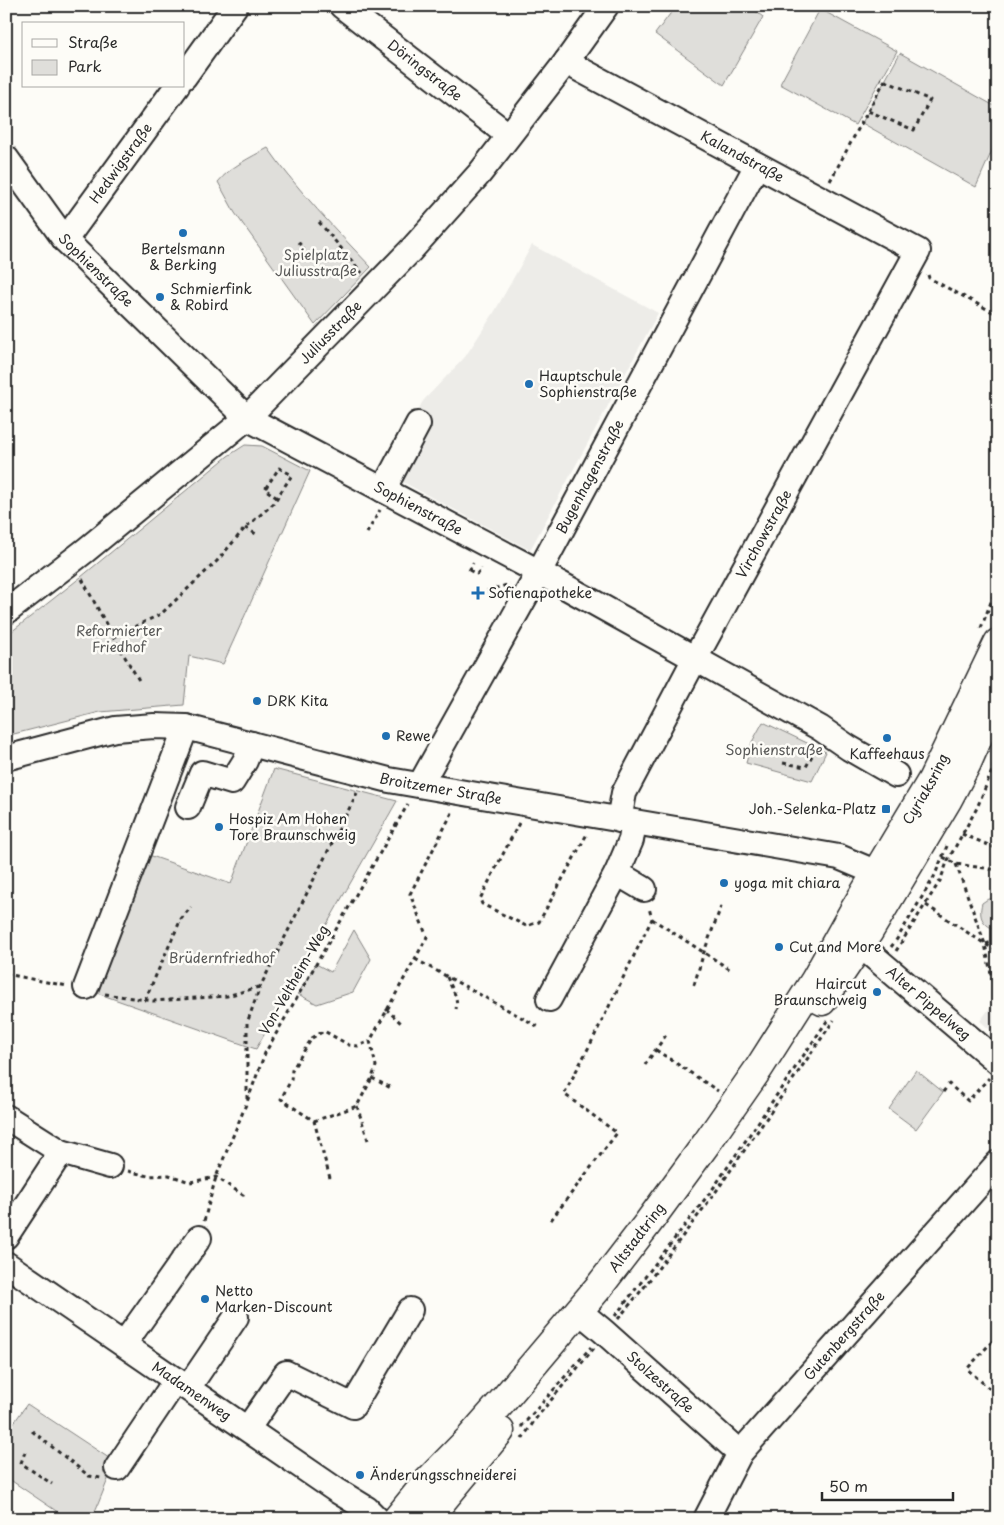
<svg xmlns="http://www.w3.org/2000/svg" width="1004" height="1525" viewBox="0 0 1004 1525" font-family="'Playpen Sans',sans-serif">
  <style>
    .built { fill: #edece8 }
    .green { fill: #dfdeda; stroke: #858482 }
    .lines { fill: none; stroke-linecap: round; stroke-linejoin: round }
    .minor-casing { stroke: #2b2b2b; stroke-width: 28 }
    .major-casing { stroke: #2b2b2b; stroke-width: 31 }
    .path { stroke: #2b2b2b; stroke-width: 3; stroke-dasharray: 4 4; stroke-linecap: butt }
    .minor { stroke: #fdfcf7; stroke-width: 24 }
    .major { stroke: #fdfcf7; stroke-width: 28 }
    .poi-dot { fill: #1f6fb2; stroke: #fdfcf7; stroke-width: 2 }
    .labels { text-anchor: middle; stroke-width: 5; stroke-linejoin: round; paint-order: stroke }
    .street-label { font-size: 14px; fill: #2b2b2b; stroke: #fdfcf7 }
    .poi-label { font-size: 14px; fill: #2b2b2b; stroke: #fdfcf7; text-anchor: start }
    .park-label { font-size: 14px; fill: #585857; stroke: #fdfcf7 }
  </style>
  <rect width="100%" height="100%" fill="#fdfcf7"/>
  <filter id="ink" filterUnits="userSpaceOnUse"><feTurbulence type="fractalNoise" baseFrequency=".02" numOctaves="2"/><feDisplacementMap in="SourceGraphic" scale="10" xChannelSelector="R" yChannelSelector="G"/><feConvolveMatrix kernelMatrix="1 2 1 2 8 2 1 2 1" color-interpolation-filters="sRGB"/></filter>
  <g filter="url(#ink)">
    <g class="built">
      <path d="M532,245l126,68 -128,237 -146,-78 39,-71 42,-44 30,-46z"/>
      <path d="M998,997v40l-18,-16z"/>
    </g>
    <g class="green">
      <path d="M676,6h73l14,11 -39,68 -69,-51z"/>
      <path d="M820,9l77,42 -42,74 -75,-41z"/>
      <path d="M900,53l98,55v29l-22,50 -114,-64z"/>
      <path d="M268,148c30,43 67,81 103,119l-56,58 -80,-112 -17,-31c12,-15 33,-25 50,-34z"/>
      <path d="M245,445l17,1 48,25 -87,193 -34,-8 -5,49 -84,7 -94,24v-100l75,-59 147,-121z"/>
      <path d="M763,722l63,30 -14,29 -66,-18 6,-21z"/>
      <path d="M274,769l123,32 -141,248 -165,-58 55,-137 85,30z"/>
      <path d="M988,899h10v32c-15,-6 -20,-13 -16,-28z"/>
      <path d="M354,930l17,29 -18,33 -36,12 -19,-10 18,-30 15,8z"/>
      <path d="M916,1070l27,22 -27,37 -27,-20z"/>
      <path d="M27,1404l88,58 -23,57h-24l-62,-42v-43z"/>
    </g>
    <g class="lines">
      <defs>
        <g id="minor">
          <path id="s1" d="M342,6l166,129"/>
          <path id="s2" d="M566,62l352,189 -227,415 -67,127 -5,27"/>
          <path d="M184,77l51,-71"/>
          <path id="s3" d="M6,158l59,82 182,178 292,154 281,156 29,20 47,27"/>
          <path id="s4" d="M65,240l112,-154"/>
          <path d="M383,490l35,-66"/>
          <path id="s5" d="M6,612l80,-62 161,-132 164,-168 69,-77 86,-111 40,-56"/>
          <path id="s6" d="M6,758l109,-29 39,-3 32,1 203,53 450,77 38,16 16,9"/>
          <path id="s7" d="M420,785l119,-213 218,-407"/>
          <path d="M188,807l14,-34 30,9 13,-21 7,-17"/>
          <path d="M617,873l27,16"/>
          <path id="s8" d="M860,945l138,117"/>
          <path d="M86,987l100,-260"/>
          <path d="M549,999l68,-126 14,-33 3,-18"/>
          <path d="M6,1117l55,35 -55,84"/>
          <path d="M61,1152l49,14"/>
          <path id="s9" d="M6,1264l330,226 31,19 10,10"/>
          <path id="s10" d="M579,1311l24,20 137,122"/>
          <path d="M124,1344l75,-106"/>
          <path d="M188,1388l48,-71"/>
          <path d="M248,1428l38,-55 67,33 57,-96"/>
          <path d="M117,1468l59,-88"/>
          <path id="s11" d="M706,1519l34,-66 258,-290"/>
        </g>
        <g id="major">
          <path d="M822,1001l46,-68 80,-134 19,-36 31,-71"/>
          <path id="s12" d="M397,1519l29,-36 45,-46 30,-34 97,-115 50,-65 58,-79 53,-76 56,-88 38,-68 79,-132 66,-137"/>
          <path d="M427,1519l73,-88"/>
        </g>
      </defs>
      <use href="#minor" class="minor-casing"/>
      <use href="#major" class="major-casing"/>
      <g class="path">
        <path d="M868,111l17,-31"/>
        <path d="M830,181l38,-70 46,19 16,-30 -49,-21"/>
        <path d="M319,222l43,51"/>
        <path d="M298,242l6,7"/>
        <path d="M928,275l1,3 69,37"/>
        <path d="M245,528l13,7"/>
        <path d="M367,533l13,-23"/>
        <path d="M469,570l8,4 4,-6"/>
        <path d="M469,571l4,-8"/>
        <path d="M82,579l31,58 27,45"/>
        <path d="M487,591l23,-7"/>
        <path d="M981,628l17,-44"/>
        <path d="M113,637l48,-23 56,-53 28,-33 28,-24 19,-29 -13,-7 -14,21 12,9"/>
        <path d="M910,757l7,3"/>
        <path d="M783,763l23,4 10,-19"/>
        <path d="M519,823l-39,76 2,5 44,22 13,-4 48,-88"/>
        <path d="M962,834l36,15"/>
        <path d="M943,857l13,7 42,6"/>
        <path d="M956,864l29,80 13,65"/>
        <path d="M926,905l59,39 13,7"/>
        <path d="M652,919l79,51"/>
        <path d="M986,944l12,-4"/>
        <path d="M891,947l6,-8 37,-62 13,-31"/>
        <path d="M896,951l44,-70 8,-21 29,-52 21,-52"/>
        <path d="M415,959l124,68"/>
        <path d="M6,974l61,12"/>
        <path d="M447,977c4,11 12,20 9,32"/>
        <path d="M694,985l10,-33 18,-48"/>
        <path d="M105,994l48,7 74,-5 32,-9"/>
        <path d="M145,1000l36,-81 10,-12"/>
        <path d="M386,1009l17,16"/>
        <path d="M656,1050l62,41"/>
        <path d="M645,1065l21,-30"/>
        <path d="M372,1078l19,10"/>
        <path d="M943,1092l6,-8 19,17 21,-23"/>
        <path d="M247,1099v-76l13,-36 97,-194"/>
        <path d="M357,1106l11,34"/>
        <path d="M314,1121l43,-15 15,-28 4,-12 -6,-25 57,-104 -17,-43 43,-83"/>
        <path d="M128,1171l20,5 21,-1 21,7 26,-5 30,20"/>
        <path d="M330,1178l-16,-57 -33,-22 10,-19 1,-10 20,-32 12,-7 25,14 9,1 12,-5"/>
        <path d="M551,1220l66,-87 -53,-39 28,-53 60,-122 -3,-11"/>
        <path d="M204,1221l12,-44 31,-75 18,-49 143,-249"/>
        <path d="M615,1316l97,-126 115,-169"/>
        <path d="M618,1319l27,-33 70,-93 119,-173"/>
        <path d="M998,1335l-31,34 31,27"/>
        <path d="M521,1427l70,-80"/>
        <path d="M32,1431l57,45 12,2"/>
        <path d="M522,1439l15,-22 57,-69"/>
        <path d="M25,1452l-4,11 31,21"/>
      </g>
      <use href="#minor" class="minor"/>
      <use href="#major" class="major"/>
    </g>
  </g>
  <g class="poi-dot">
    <circle cx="183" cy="233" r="5"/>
    <circle cx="160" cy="297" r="5"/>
    <circle cx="529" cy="384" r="5"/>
    <path d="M475.5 585.5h5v5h5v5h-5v5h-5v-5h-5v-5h5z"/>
    <circle cx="257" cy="701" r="5"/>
    <circle cx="386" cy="736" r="5"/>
    <circle cx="887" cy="738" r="5"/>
    <rect x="881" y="804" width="10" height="10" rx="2.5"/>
    <circle cx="219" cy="827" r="5"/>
    <circle cx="724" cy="883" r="5"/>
    <circle cx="779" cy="947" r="5"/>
    <circle cx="877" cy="992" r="5"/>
    <circle cx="205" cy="1299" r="5"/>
    <circle cx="360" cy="1475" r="5"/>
  </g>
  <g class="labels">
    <g class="street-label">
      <text dy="5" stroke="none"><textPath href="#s1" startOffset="105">Döringstraße</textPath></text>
      <text dy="5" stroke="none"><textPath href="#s2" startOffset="200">Kalandstraße</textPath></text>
      <text dy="5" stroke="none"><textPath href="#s4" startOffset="95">Hedwigstraße</textPath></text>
      <text dy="5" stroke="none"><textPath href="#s3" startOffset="144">Sophienstraße</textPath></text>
      <text dy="5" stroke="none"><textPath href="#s5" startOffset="429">Juliusstraße</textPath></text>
      <text dy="5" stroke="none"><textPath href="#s7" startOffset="352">Bugenhagenstraße</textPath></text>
      <text dy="5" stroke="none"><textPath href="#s3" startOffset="549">Sophienstraße</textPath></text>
      <text transform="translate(764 534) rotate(-61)" y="5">Virchowstraße</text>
      <text dy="5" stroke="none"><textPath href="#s6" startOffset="446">Broitzemer Straße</textPath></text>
      <text dy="5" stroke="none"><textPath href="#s12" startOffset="904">Cyriaksring</textPath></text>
      <text transform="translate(294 980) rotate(-60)" y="5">Von-Veltheim-Weg</text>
      <text dy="5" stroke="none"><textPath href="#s8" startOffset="90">Alter Pippelweg</textPath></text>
      <text dy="5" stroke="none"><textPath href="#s12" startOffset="370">Altstadtring</textPath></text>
      <text dy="5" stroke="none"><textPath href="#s11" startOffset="231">Gutenbergstraße</textPath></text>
      <text dy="5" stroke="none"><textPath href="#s10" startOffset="108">Stolzestraße</textPath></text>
      <text dy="5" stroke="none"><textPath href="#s9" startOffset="225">Madamenweg</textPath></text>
    </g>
    <g class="poi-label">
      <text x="183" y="254" text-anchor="middle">Bertelsmann<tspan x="183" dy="16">&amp; Berking</tspan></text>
      <text x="170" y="294">Schmierfink<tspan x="170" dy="16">&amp; Robird</tspan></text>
      <text x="539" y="381">Hauptschule<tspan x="539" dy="16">Sophienstraße</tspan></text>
      <text x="488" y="598">Sofienapotheke</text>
      <text x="267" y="706">DRK Kita</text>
      <text x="396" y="741">Rewe</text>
      <text x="887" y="759" text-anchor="middle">Kaffeehaus</text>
      <text x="876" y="814" text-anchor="end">Joh.-Selenka-Platz</text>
      <text x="229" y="824">Hospiz Am Hohen<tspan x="229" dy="16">Tore Braunschweig</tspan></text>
      <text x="734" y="888">yoga mit chiara</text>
      <text x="789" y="952">Cut and More</text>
      <text x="867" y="989" text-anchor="end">Haircut<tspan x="867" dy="16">Braunschweig</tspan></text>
      <text x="215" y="1296">Netto<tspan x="215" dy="16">Marken-Discount</tspan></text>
      <text x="370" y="1480">Änderungsschneiderei</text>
    </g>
    <g class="park-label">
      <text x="316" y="260">Spielplatz<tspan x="316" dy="16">Juliusstraße</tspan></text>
      <text x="119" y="636">Reformierter<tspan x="119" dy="16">Friedhof</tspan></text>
      <text x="774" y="755">Sophienstraße</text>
      <text x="222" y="963">Brüdernfriedhof</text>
    </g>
  </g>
  <rect width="1004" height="1525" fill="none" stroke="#fdfcf7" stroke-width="25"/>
  <rect x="12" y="12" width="979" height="1500" fill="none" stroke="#2b2b2b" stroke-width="2" filter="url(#ink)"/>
  <rect x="22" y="22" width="162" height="65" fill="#fdfcf7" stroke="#a9a8a5"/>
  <rect x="32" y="39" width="25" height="8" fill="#fdfcf7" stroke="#a9a8a5"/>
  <text x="68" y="48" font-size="15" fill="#2b2b2b">Straße</text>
  <rect x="32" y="60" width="25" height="15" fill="#dfdeda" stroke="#a9a8a5"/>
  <text x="68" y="72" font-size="15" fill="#2b2b2b">Park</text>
  <path d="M822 1492v8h131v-8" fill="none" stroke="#2b2b2b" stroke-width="2.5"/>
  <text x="829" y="1492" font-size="15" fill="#2b2b2b" stroke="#fdfcf7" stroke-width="4" paint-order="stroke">50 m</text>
</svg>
